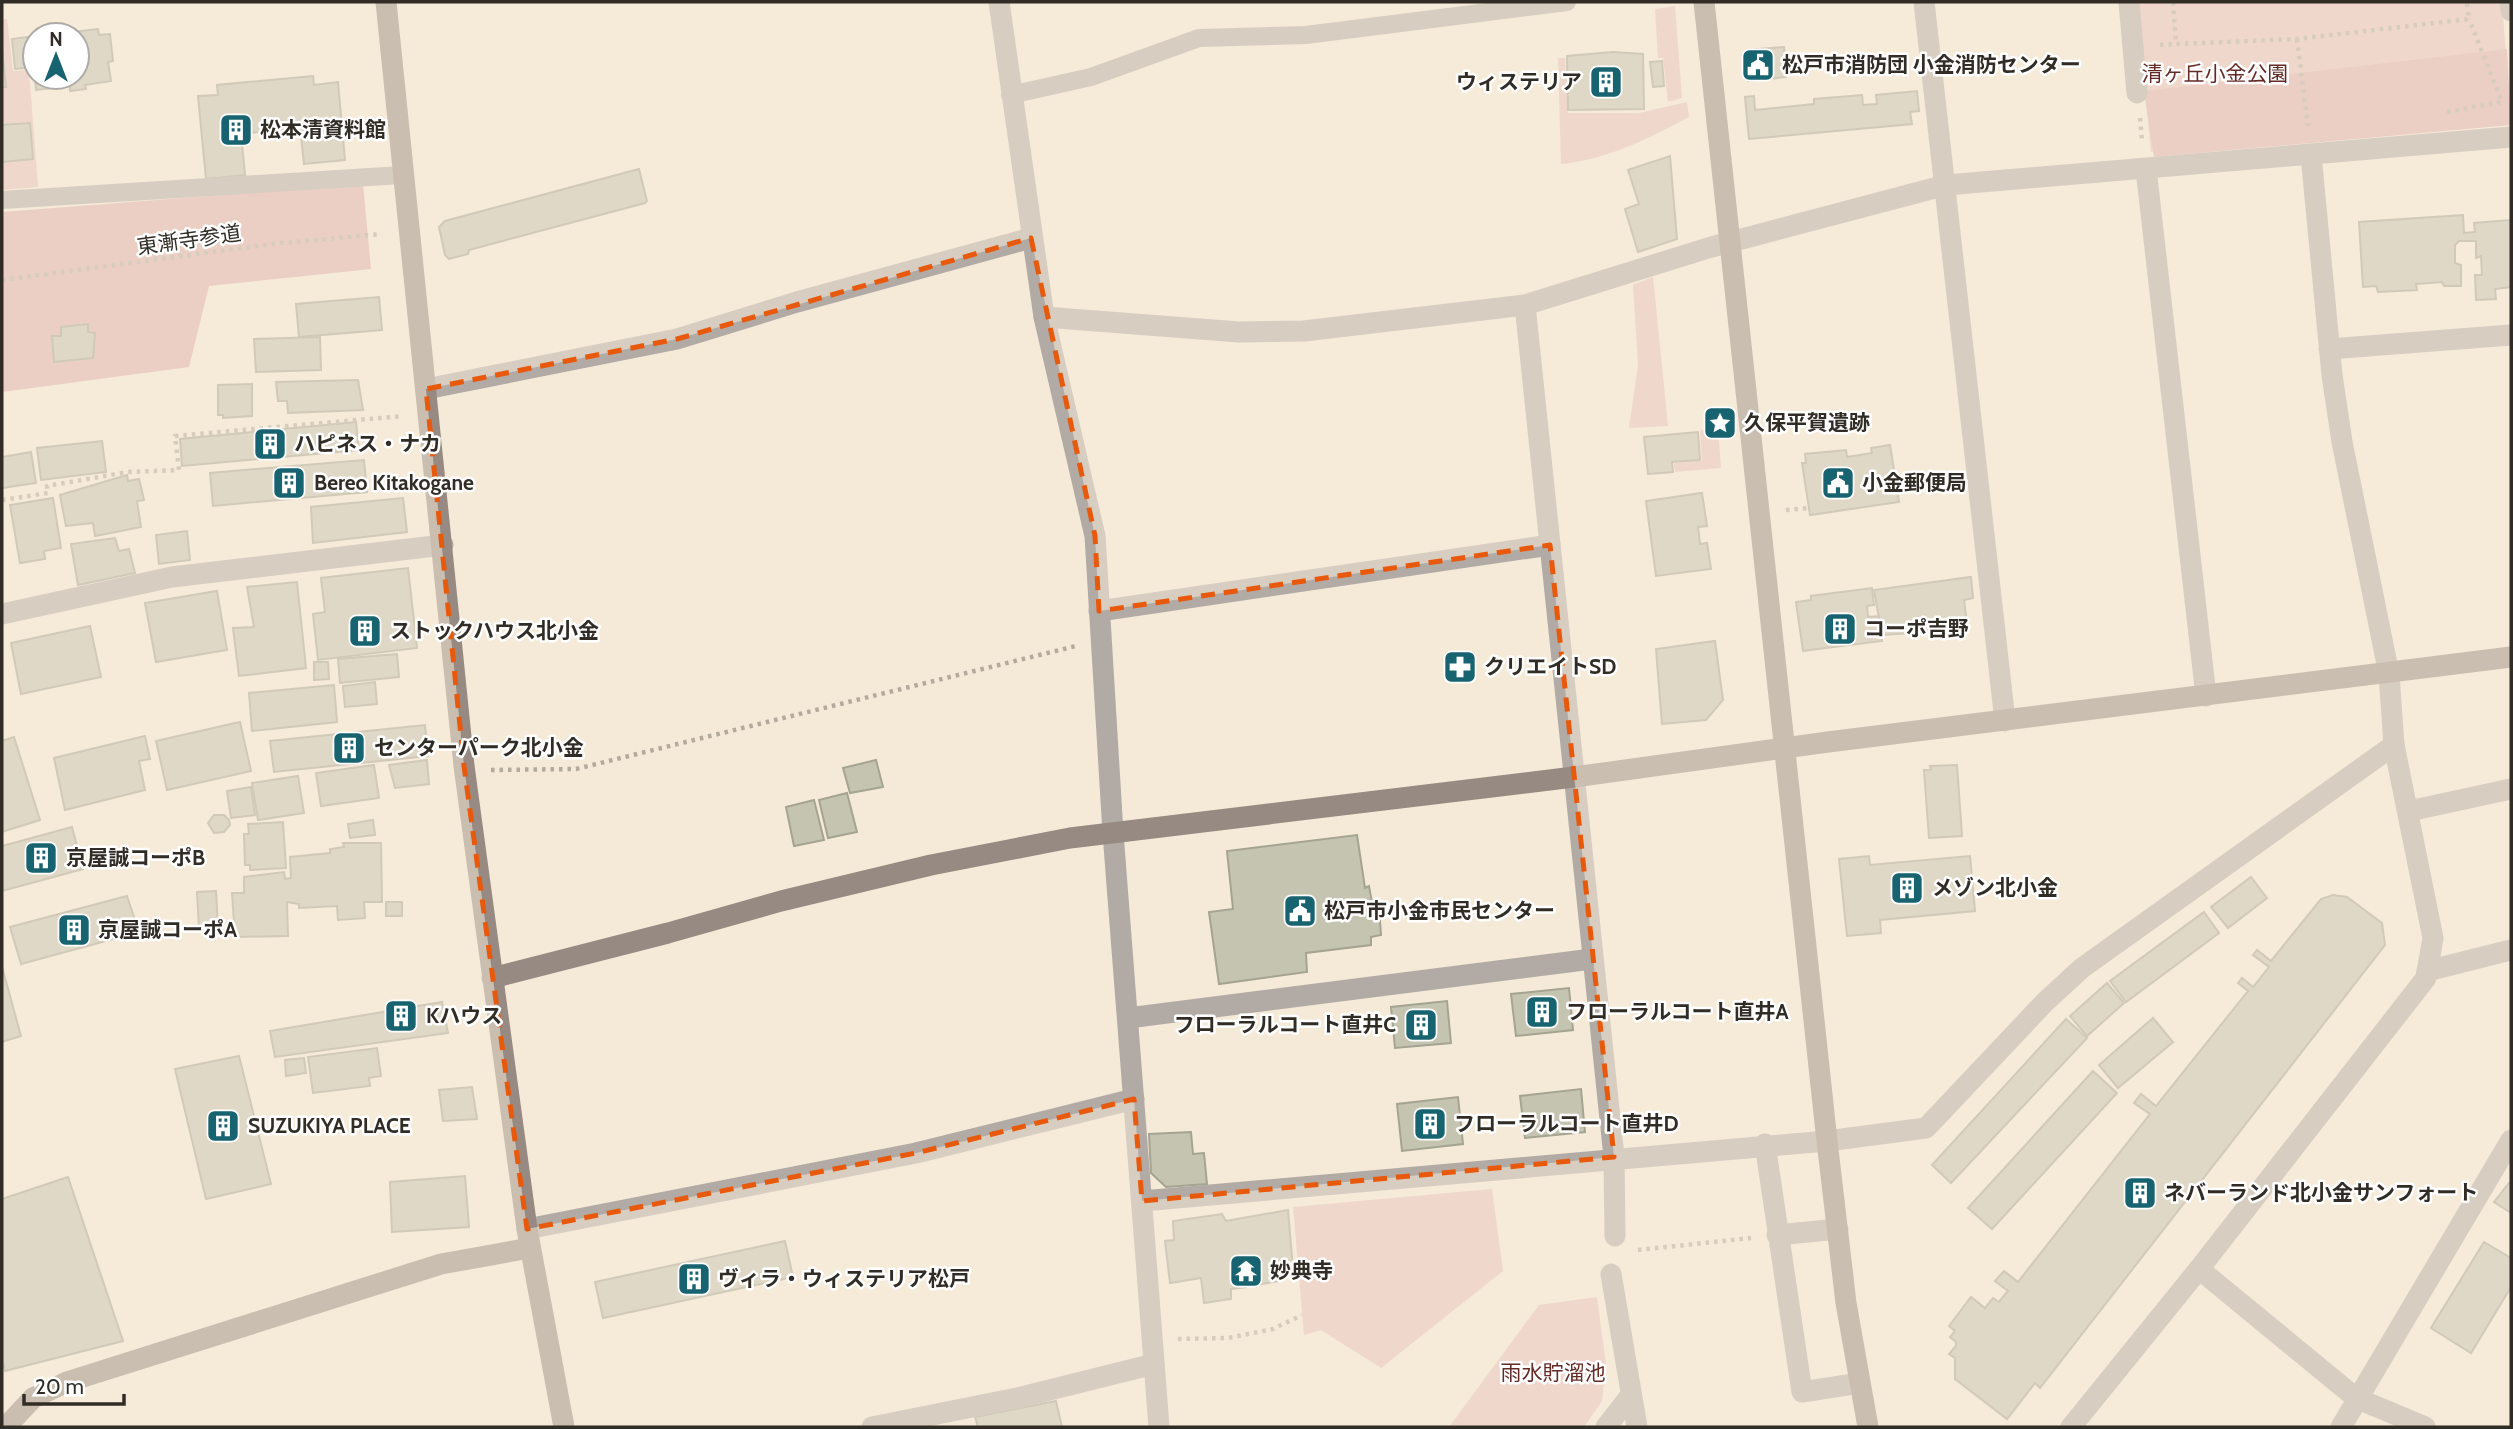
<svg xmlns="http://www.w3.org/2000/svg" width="2513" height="1429" viewBox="0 0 2513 1429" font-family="Cabin,'Noto Sans JP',sans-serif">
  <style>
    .green { fill: #e9c2bc }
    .forest { fill: #ddb0aa }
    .building { fill: #c4c4b0; stroke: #a4a491; stroke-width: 2 }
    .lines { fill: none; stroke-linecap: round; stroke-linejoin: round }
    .path { stroke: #b2aa9c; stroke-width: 4.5; stroke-dasharray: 3.5 5; stroke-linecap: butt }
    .lane { stroke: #b2aaa5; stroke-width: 18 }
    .street { stroke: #b2aaa5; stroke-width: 21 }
    .secondary { stroke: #968a82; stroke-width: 21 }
    .marked { fill: none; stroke: #e8590c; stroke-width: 5; stroke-dasharray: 14 9; stroke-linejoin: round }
    .labels { text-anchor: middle; stroke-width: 5; stroke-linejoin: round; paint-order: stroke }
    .poi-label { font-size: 21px; font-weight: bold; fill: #312d26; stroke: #fff; text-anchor: start }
    .park-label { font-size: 21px; fill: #642b26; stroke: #fff }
    .street-label { font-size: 21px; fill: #312d26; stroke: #fff }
  </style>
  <rect width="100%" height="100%" fill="#f5ead8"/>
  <g class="green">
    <path d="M2136,2h366l9,118 -360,32z"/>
    <path d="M1675,6l7,92 -14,4 -5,-44h-5l-3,-49z"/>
    <path d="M2,19h5l6,52 16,-1 9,117 -36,3z"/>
    <path d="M1558,58h7l3,55h71l48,-11 2,15c-42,22 -80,42 -128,47z"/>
    <path d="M1653,277l15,149 -39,2 9,-63 -5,-80z"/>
    <path d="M1718,428l3,40 -46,4 -1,-9 28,-2 -2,-31z"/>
    <path d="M1492,1189l11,82 -122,97 -60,-38 -17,5 -11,-128z"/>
    <path d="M1597,1297l9,68 -4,36 -18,26h-135l90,-122z"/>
  </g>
  <g class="forest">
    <path d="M2507,49l4,76 -357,32 -10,-66z"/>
    <path d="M363,184l8,85 -162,17 -20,81 -187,25v-180z"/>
  </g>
  <g class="building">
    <path d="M98,29l1,6 11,-1 3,27 -5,1 3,19 -26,4 1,4 -16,2v-5l-34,4 -2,-23 -19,2 -3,-30 23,-3v41h42v-42h-33z"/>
    <path d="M2,47l4,40h-4z"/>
    <path d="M1784,47l2,30 -38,4 -5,-26 3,-5z"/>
    <path d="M1613,52l30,2 1,55 -76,1 -1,-54z"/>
    <path d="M1662,61l2,25 -11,1 -3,-25z"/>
    <path d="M313,76l1,9 24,-3 7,78 -41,4 -4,-37 -59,7 4,41 -39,4 -8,-83 20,-1 -1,-10z"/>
    <path d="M1917,91l2,20 -9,1 2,12 -163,15 -4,-42 9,-1 1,14 59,-6v-5l48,-4 1,10 14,-1 -1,-9z"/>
    <path d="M30,123l3,36 -31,3v-37z"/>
    <path d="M1670,156l7,83 -39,13 -13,-43 14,-5 -11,-34z"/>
    <path d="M639,169l8,32 -2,2 -176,47 -1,4 -19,5 -4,-4 -6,-28 6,-6z"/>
    <path d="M2463,215l1,18 11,-1 -1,-9 37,-3v67l-16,2 1,10 -20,1 -1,-25h7l-1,-19 -5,2v-17h-17l-4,4v18l6,2v21h-17l-2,-4 -26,2 1,6 -39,2 -2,-6 -13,1 -4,-65z"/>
    <path d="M379,297l3,33 -83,7 -3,-33z"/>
    <path d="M88,324v8l7,1 -2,25 -39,4 -2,-26h9v-9z"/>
    <path d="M320,337l1,33 -65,2 -2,-33z"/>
    <path d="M358,380l5,30 -75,3 -1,-12h-9l-2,-19z"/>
    <path d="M252,384v32l-29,2v-3h-5v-30z"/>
    <path d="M356,422l3,28 -177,16 -2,-27z"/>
    <path d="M1698,432l2,28 -28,2 1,10 -25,2 -4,-37z"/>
    <path d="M102,441l4,31 -65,8 -4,-32z"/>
    <path d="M1890,445l9,57 -89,13 -8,-52h4l-1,-9 41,-4 1,7 25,-4 -1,-5z"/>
    <path d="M31,452l5,31 -34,5v-31z"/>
    <path d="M364,460l3,32 -154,14 -3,-33z"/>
    <path d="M127,475l1,6 11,-2 5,21 -7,1 4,26 -46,9 -2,-13 -27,3 -6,-31z"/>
    <path d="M1702,493l5,33 -9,1 2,17 7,-1 4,26 -55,7 -10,-75z"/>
    <path d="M53,498l8,50 -17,3 1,8 -25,4 -10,-58z"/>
    <path d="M403,498l4,34 -94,11 -2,-36z"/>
    <path d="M187,531l3,29 -31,4 -3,-29z"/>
    <path d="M115,538l4,13 10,-2 6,24 -57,12 -7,-41z"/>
    <path d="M408,568l9,80 -99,12 -5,-46 12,-2 -4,-34z"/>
    <path d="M1971,577l2,21 -9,2 3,24 -40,5 1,3 -46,3 -8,-45z"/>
    <path d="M297,582l9,86 -67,8 -6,-48 21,-1 -7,-40z"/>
    <path d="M1872,588l2,17 -7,1 1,11 11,-1 3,25 -79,10 -7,-49 15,-2v-4z"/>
    <path d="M217,591l10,59 -71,12 -11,-59z"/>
    <path d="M90,626l11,51 -80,17 -10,-51z"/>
    <path d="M1715,641l8,59 -17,20 -44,4 -6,-75z"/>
    <path d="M397,654l2,23 -59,6 -2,-24z"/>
    <path d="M314,662h14l1,17 -15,1z"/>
    <path d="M375,682l2,22 -32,3 -2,-21z"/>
    <path d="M334,685l3,37 -85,9 -3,-38z"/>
    <path d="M240,722l11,49 -84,19 -11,-49z"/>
    <path d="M425,725l3,31 -154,16 -4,-31z"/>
    <path d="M145,736l5,23 -11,2 6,29 -80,20 -11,-52z"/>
    <path d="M14,737l26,83 -38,12v-91z"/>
    <path d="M427,760l2,24 -34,4 -6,-23z"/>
    <path d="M876,760l7,27 -33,6 -7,-25z"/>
    <path d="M374,765l5,33 -58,8 -5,-33z"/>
    <path d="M1957,765l5,71 -33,2 -5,-68h7l-1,-4z"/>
    <path d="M298,776l6,37 -46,7 -6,-37z"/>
    <path d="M251,787l4,28 -24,3 -4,-27z"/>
    <path d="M847,793l10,39 -29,6 -9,-38z"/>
    <path d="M814,800l10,40 -30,6 -8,-39z"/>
    <path d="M214,815h10l5,5 1,5 -6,7 -10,1 -6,-10z"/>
    <path d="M373,820l2,15 -25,3 -2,-14z"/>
    <path d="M283,822l3,46 -36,2v-5h-5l-1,-31h5l-1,-10z"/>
    <path d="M72,827l11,42 -81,22v-45z"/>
    <path d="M1357,835l8,53 4,-2 4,22 6,-1 2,28 -10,2v8l-65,8 1,19 -88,12 -10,-72 24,-3 -6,-58z"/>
    <path d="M343,843h38l1,59h-18l1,16 -27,2 -1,-14 -38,2v-4l-12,-2 1,34 -53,1 -3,-44h12v-16l40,-5 1,7 6,-1 -1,-21 40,-4v-4l14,-2z"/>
    <path d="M1869,856l1,9 100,-9 5,55 -95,9 1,13 -34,3 -8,-77z"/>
    <path d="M2251,877l16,21 -39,30 -17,-21z"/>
    <path d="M216,891l2,37 -19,1 -2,-37z"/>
    <path d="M2333,895l14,2 35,26 3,22 -345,443 -5,-5 -28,36 -52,-40v-21l-6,-4 7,-8v-4l-6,-5 5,-6 -6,-5 22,-29 14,11 8,-10 6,4 9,-11 -13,-10 9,-10 14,11 132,-168 -16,-11 7,-9 15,12 92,-115 -10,-8 4,-5 11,9 16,-20 -16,-12 4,-5 14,11 50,-62z"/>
    <path d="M127,896l12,36 -118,32 -11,-37z"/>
    <rect x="386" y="902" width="16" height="14"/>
    <path d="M2204,912l15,21 -93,69 -16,-21z"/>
    <path d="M2,967l19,69 -19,6z"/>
    <path d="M2107,983l17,20 -37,33 -17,-20z"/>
    <path d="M1569,988l4,42 -57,6 -5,-42z"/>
    <path d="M1447,1001l4,42 -56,5 -4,-41z"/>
    <path d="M442,1002l6,31 -173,24 -5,-26z"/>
    <path d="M2153,1018l20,24 -55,46 -19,-23z"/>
    <path d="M2066,1019l21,19 -136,145 -19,-18z"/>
    <path d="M377,1048l4,28 -12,2 1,8 -57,7 -5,-36z"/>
    <path d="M239,1056l32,128 -65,15 -31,-130z"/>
    <path d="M304,1058l2,15 -20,3 -1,-16z"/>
    <path d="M2093,1071l24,22 -125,136 -24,-21z"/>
    <path d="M472,1087l5,32 -34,2 -4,-31z"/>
    <path d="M1581,1089l4,43 -60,6 -5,-42z"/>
    <path d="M1458,1097l5,47 -61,7 -5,-47z"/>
    <path d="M1191,1132l2,22 11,-1 3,31 -41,3 -15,-14 -2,-39z"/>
    <path d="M465,1176l4,51 -77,5 -2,-50z"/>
    <path d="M68,1177l55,164 -118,30 -3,-13v-159z"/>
    <path d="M2509,1183l2,1v29l-17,-11z"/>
    <path d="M1288,1210l5,59 -14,2 1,10 -25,4 -1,-10 -7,1 -1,11 -15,2v10l-27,4 -3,-25 -31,5 -5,-42 9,-1 -1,-19 49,-7 4,7z"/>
    <path d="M785,1241l8,36 -190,41 -8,-36z"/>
    <path d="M2484,1242l27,16v29l-40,66 -40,-25z"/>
    <path d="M1056,1401l6,26h-84l-3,-10z"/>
  </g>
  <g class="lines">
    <g class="path">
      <path d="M2173,2l3,42 121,-5 172,-20 -2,-17"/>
      <path d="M2297,39l11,87"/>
      <path d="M2160,45l16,-1"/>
      <path d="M2447,112l55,-10 -33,-83"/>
      <path d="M2140,118l2,23"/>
      <path d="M2,280l271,-36 108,-10"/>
      <path d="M2,500l46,-7 -1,-7 81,-14 51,-2 -4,-34 228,-20"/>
      <path d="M1786,510l23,-2"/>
      <path d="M491,770l85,-1 500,-123"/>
      <path d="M1638,1250l113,-12"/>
      <path d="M1178,1339l50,-1 45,-9 29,-14"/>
    </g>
    <g class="lane">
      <path d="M1010,95l81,-18 108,-39 107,-3 261,-33"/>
      <path d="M2,200l400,-25"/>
    </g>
    <g class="street">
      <path d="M999,2l45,315 51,219 18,297 46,594"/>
      <path d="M1924,2l81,719"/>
      <path d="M2129,2l8,91"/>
      <path d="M2510,2l1,9"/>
      <path d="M2146,169l60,527"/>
      <path d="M1525,305l89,852 1,79"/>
      <path d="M1044,317l195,15 65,-1 221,-26 183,-57 238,-63 565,-48"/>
      <path d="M2329,349l182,-14"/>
      <path d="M426,389l251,-50 120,-37 234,-64"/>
      <path d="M1099,611l451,-66"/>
      <path d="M2,614l170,-37 271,-32"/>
      <path d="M2409,811l102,-22"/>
      <path d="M2427,971l84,-21"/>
      <path d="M1128,1018l464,-59"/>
      <path d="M1765,1144l37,248 58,-9"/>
      <path d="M1142,1201l685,-60 99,-13 119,-126 37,-34 312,-223"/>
      <path d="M527,1229l389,-76 218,-54"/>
      <path d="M1777,1235l61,-6"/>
      <path d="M2199,1269l157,129 69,29"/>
      <path d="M1611,1274l26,153"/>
      <path d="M872,1427l145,-29 137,-34"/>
      <path d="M1606,1427l25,-32"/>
      <path d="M2071,1427l128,-158 227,-291 7,-40 -39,-193 -5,-71 -47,-232 -10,-67 -21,-220"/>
      <path d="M2341,1427l170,-287"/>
    </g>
    <g class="secondary">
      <path d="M386,2l78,764 63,463 37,198"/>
      <path d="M1704,2l123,1139 19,162 22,124"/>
      <path d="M492,978l176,-45 113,-32 150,-36 139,-27 504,-61 254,-35 683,-85"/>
      <path d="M6,1427l27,-29 34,-16 374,-118 89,-16"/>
    </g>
  </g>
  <path d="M0 0H2513V1429H0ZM1031,238l64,298 4,75 451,-66 64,612 -472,44 -8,-102 -218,54 -389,76 -63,-463 -38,-377 251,-50z" fill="#f5ead8" fill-opacity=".55" fill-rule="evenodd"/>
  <path class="marked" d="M1031,238l64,298 4,75 451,-66 64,612 -472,44 -8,-102 -218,54 -389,76 -63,-463 -38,-377 251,-50z"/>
  <defs>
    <symbol id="civic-square" viewBox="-11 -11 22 22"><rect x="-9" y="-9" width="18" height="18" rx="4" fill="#186370" stroke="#fff"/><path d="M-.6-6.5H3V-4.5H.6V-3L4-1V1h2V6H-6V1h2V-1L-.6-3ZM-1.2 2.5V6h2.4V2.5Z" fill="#fff"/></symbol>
    <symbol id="building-square" viewBox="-11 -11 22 22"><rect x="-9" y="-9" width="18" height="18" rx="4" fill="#186370" stroke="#fff"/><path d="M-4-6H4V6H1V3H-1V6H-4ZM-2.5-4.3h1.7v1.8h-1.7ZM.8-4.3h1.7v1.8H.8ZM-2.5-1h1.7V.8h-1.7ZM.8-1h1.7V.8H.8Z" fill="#fff"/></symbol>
    <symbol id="sight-square" viewBox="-11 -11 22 22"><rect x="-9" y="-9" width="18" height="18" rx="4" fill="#186370" stroke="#fff"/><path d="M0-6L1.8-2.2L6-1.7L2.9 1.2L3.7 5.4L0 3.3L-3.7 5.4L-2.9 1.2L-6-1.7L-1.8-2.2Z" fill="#fff"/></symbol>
    <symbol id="pharmacy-square" viewBox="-11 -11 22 22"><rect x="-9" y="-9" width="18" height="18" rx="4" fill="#186370" stroke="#fff"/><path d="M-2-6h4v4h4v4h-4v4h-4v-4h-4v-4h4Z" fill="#fff"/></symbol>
    <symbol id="temple-square" viewBox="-11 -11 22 22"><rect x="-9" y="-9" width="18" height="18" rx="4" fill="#186370" stroke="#fff"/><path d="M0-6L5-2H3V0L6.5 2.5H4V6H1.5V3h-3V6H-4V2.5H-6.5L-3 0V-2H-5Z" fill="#fff"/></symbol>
  </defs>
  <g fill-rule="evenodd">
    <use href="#civic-square" x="1739" y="46" width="38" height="38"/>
    <use href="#building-square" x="1587" y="63" width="38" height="38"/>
    <use href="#building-square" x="217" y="111" width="38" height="38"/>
    <use href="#sight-square" x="1701" y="404" width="38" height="38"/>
    <use href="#building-square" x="251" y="425" width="38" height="38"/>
    <use href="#building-square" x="270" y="464" width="38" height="38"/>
    <use href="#civic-square" x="1819" y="464" width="38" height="38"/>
    <use href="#building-square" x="1821" y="610" width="38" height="38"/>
    <use href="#building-square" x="346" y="612" width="38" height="38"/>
    <use href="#pharmacy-square" x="1441" y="648" width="38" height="38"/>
    <use href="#building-square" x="330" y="729" width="38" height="38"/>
    <use href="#building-square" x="22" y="839" width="38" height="38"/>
    <use href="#building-square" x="1888" y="869" width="38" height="38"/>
    <use href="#civic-square" x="1281" y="892" width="38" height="38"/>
    <use href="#building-square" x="55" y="911" width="38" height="38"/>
    <use href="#building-square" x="1523" y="993" width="38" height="38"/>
    <use href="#building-square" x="382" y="997" width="38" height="38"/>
    <use href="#building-square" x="1402" y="1006" width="38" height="38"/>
    <use href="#building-square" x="1411" y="1105" width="38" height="38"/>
    <use href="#building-square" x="204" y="1107" width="38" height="38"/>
    <use href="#building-square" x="2121" y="1174" width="38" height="38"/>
    <use href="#temple-square" x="1227" y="1252" width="38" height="38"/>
    <use href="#building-square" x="675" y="1260" width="38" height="38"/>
  </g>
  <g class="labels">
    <g class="poi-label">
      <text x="1782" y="72">松戸市消防団 小金消防センター</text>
      <text x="1582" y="89" text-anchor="end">ウィステリア</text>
      <text x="260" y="137">松本清資料館</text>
      <text x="1744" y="430">久保平賀遺跡</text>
      <text x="294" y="451">ハピネス・ナカ</text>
      <text x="314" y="490">Bereo Kitakogane</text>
      <text x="1862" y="490">小金郵便局</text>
      <text x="1864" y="636">コーポ吉野</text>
      <text x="390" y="638">ストックハウス北小金</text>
      <text x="1484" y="674">クリエイトSD</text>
      <text x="374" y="755">センターパーク北小金</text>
      <text x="66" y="865">京屋誠コーポB</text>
      <text x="1932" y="895">メゾン北小金</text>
      <text x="1324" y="918">松戸市小金市民センター</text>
      <text x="98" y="937">京屋誠コーポA</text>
      <text x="1566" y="1019">フローラルコート直井A</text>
      <text x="426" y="1023">Kハウス</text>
      <text x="1396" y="1032" text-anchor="end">フローラルコート直井C</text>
      <text x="1454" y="1131">フローラルコート直井D</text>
      <text x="248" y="1133">SUZUKIYA PLACE</text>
      <text x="2164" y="1200">ネバーランド北小金サンフォート</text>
      <text x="1270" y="1278">妙典寺</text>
      <text x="718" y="1286">ヴィラ・ウィステリア松戸</text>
    </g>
    <g class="park-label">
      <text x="2215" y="81">清ヶ丘小金公園</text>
      <text x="1553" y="1380">雨水貯溜池</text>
    </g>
    <g class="street-label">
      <text transform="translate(189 240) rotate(-8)" y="7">東漸寺参道</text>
    </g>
  </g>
  <rect width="2513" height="1429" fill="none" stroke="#312d26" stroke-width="7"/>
  <g transform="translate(56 56)"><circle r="33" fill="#ffffff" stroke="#adaba8" stroke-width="2"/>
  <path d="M0-5L12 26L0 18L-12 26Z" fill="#186370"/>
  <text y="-10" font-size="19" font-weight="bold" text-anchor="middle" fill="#312d26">N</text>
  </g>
  <path d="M24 1394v10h100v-10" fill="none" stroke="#312d26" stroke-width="3.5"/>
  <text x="35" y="1394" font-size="21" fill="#312d26" stroke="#ffffff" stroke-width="5" paint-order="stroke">20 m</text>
</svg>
